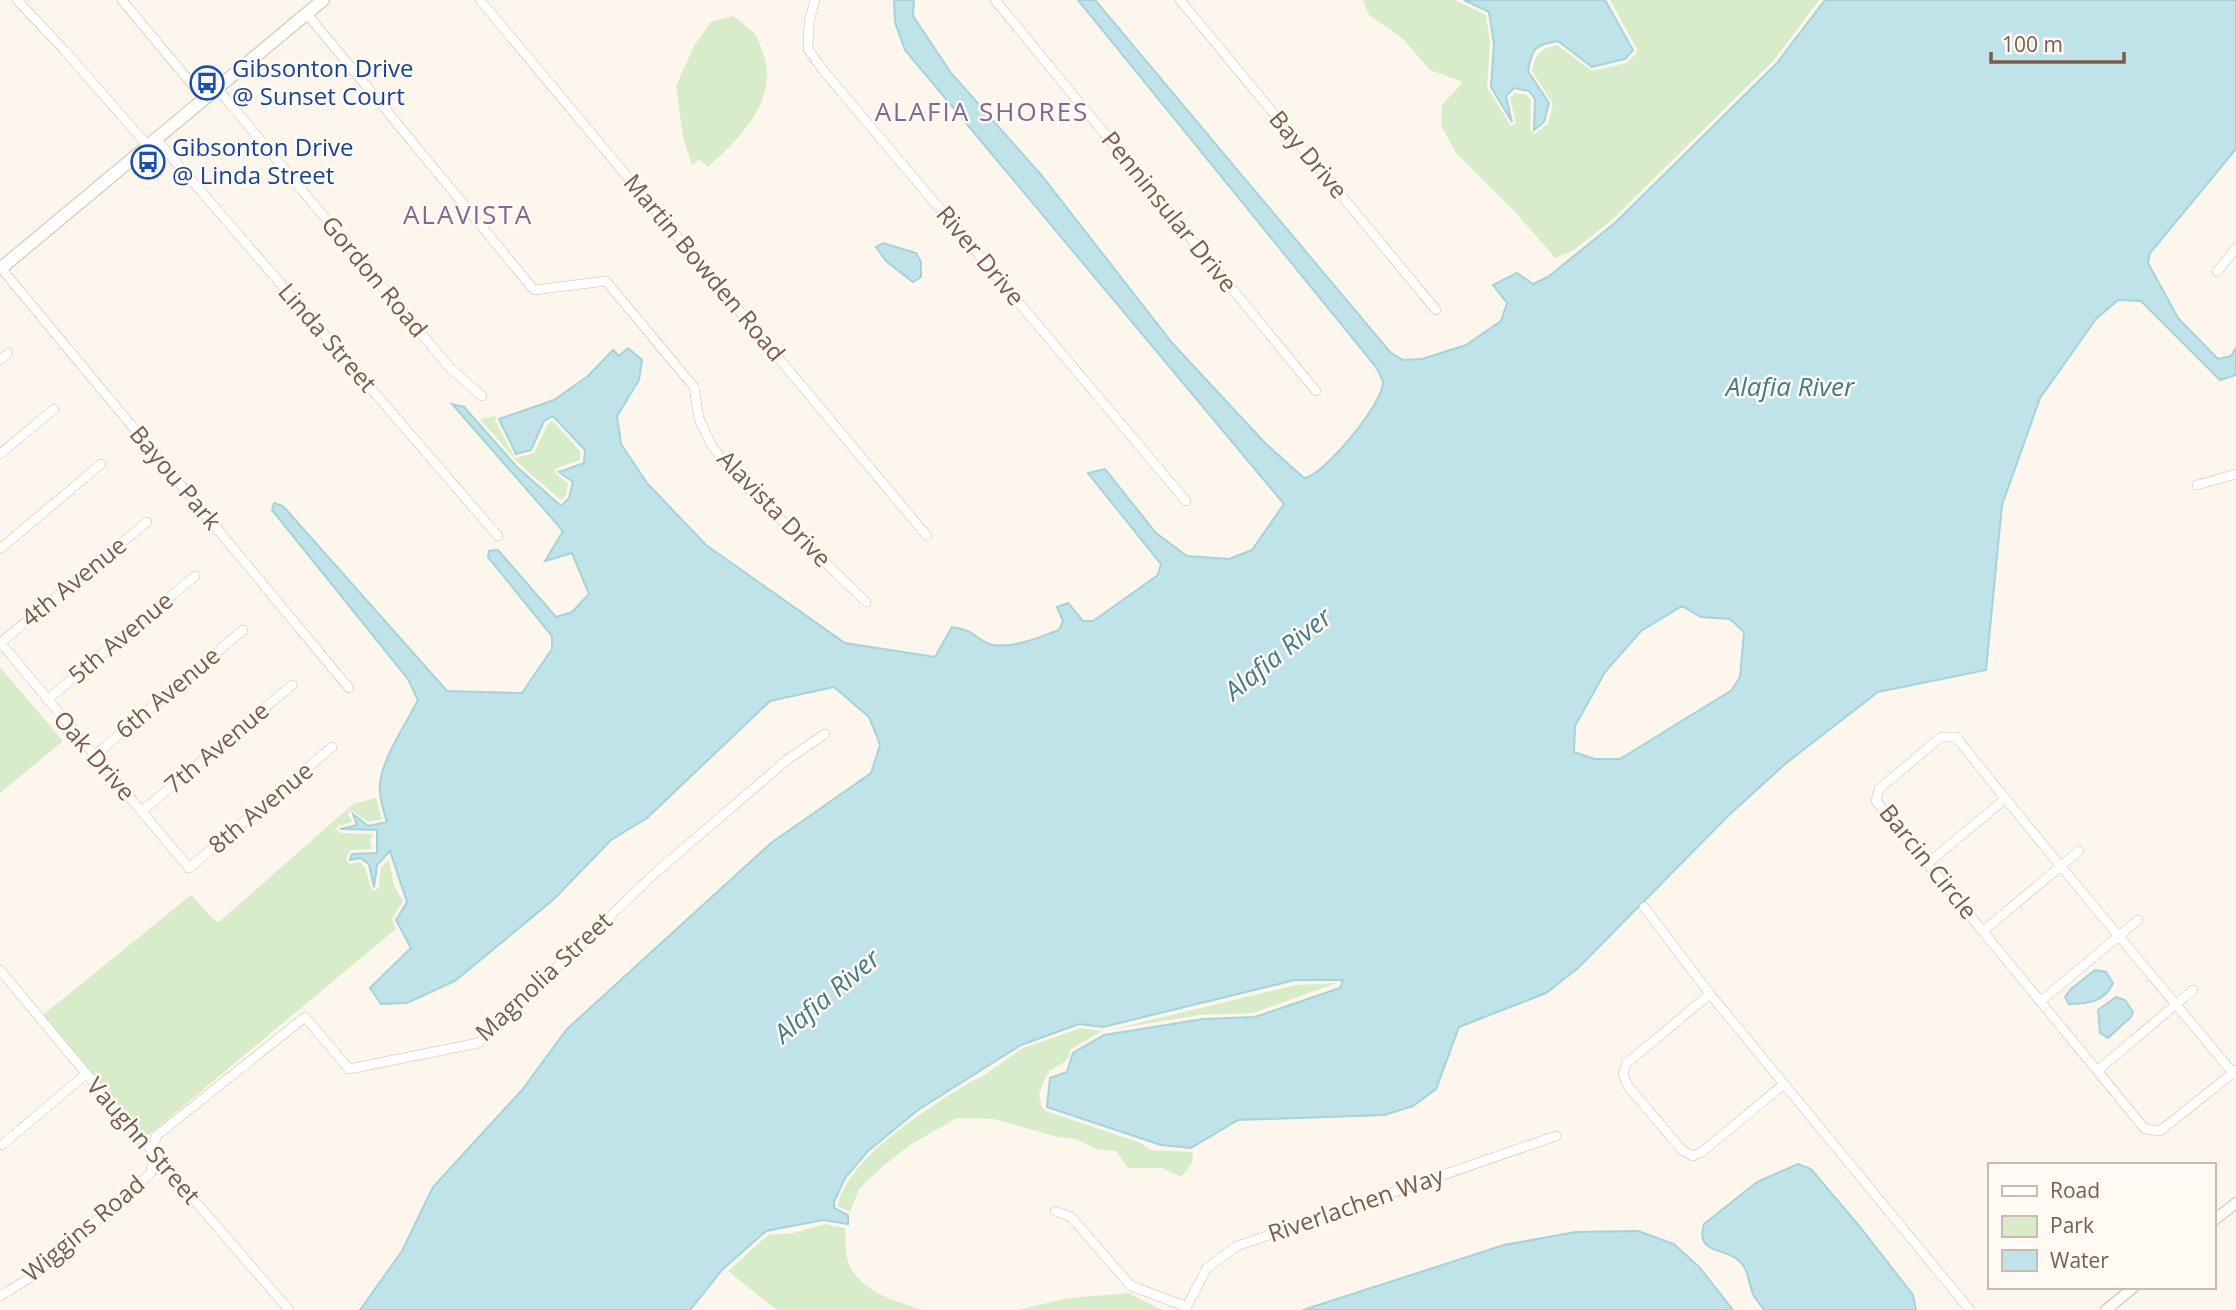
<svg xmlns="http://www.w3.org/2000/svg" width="2236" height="1310" viewBox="0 0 2236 1310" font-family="'Open Sans',sans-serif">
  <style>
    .green { fill: #d8ecc9 }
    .water { fill: #bfe3e8; stroke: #a5d3da; stroke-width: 2; fill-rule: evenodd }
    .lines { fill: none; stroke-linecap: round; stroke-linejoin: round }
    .minor-casing { stroke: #d1beb0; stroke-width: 10 }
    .tertiary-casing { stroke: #d1beb0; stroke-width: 12 }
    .secondary-casing { stroke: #d6c0b0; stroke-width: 14 }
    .minor { stroke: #fff; stroke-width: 9 }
    .tertiary { stroke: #fff; stroke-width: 10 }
    .secondary { stroke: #fff; stroke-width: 12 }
    .labels { text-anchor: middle; stroke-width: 5; stroke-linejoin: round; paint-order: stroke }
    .transit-label { font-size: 24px; fill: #164399; stroke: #fffaf3; text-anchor: start }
    .street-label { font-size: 24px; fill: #7a5c4d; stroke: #fffaf3 }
    .neighbourhood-label { font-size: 26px; letter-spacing: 2px; fill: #846695; stroke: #fffaf3 }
    .water-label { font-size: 26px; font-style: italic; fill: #437c86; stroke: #fffaf3 }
  </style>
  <rect width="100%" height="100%" fill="#fdf6ec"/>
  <g class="green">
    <path d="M1363,0h92l31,15 4,29 -3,43 24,39 5,-3 -6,-25 5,-5 12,2 4,5 -1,29 4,5 14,-10 5,-20 -21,-33c4,-18 8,-22 25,-26l35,26 34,-8 10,-9 1,-5 -27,-49h209l-45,60 -160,158 -40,32 -19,8 -38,-44 -61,-61 -15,-28 1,-20 21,-23 -33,-12 -27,-31 -34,-24z"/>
    <path d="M733,16c7,5 15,11 21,17 4,5 6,13 9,20 17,45 -23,86 -55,114l-9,-8 -7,6 -9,-28 -7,-51 18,-40 17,-24z"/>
    <path d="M496,416l-1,5 20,37 19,-5 14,-29 5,-3 27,30v9l-25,9 1,5 12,9 -2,12 -5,5 -42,-36 -39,-45z"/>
    <path d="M0,667l63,74 -63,52z"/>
    <path d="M376,798l6,21 -14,3 -17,-12 -3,4 4,8 -14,4 -2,3 5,4 32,1 -3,7 2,8 -22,1 -4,10 4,4 10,-2 5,5 6,21 4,3 4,-4 2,-20 8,-7 5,26 9,15 -11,18 4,10 -250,208 -103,-122 148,-120 23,25 5,2 134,-118z"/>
    <path d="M1337,983l-84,30 -52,2 -88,14 183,-44z"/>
    <path d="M1081,1028l21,3 -31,18 -5,12 -17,10 -10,22 2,13 5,5 95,32 9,7 43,2 -1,11 -11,14 -19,-9h-34l-12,-17 -19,-2 -21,-10 -18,-2 -64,-18 -37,-1 -47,27 -27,21 -24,23 -9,23 -12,-6c8,-48 95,-101 134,-125l8,-3 43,-30z"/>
    <path d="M825,1224l20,4c1,10 0,25 3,34 11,29 47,39 74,48h-145l-49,-39 40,-36 25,-2z"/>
    <path d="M1128,1293l34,17h-145l52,-12z"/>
  </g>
  <g class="water">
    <path d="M894,0h20l-1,16 38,57 91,103 131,168 93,100 38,34c20,-2 80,-76 79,-96 -1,-4 -5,-11 -7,-15l-298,-367h17l295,352 13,8 19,-1 44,-14 35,-24 6,-18 -14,-18 24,-12 16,11 15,-7 68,-55 161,-159 48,-63h411v149l-86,104 -2,10 30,55 40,41 13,-3 5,-8v27l-16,5 -79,-79 -23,-1 -22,19 -56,79 -38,107 -16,165 -108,22 -93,72 -56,51 -151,153 -32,25 -87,34 -23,62 -23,17 -29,9 -146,5 -47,28 -30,-3 -114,-38 3,-29 17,-6 6,-19 31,-18 99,-16 52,-2 85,-29 3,-8h-48l-192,47 -24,-3 -58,21 -103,65 -50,41 -23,27 -11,24v6l14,7v9l-25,-4 -57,11 -44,39 -32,40h-330l42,-59 31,-64 89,-97 45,-61 204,-186 100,-70 9,-28 -4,-11 -7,-17 -35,-30 -64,14 -123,117 -36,22 -57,59 -99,82 -48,22 -26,1 -11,-16 41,-40 -15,-28 11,-18 -17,-51 -13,14 -3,22 -5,-23 -9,-6 -10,2 2,-6 25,-1v-23l-37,-1 17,-4 -4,-11 15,12 19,-4c-4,-13 -8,-25 -7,-39 3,-26 26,-59 38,-83l-10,-21 -136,-169 2,-7 9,3 164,185 75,2 30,-44v-13l-64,-79 1,-6 9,-1 58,67 16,-5 17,-18 -17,-41 -27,8 18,-30 -111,-127 12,3 53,60 44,39 8,-8 4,-16 -14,-10 25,-9 1,-13 -32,-34 -9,5 -13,29 -15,4 -17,-35 55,-19 34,-24 25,-26 6,6 9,-8 14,12 -3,20 -22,36 4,28 26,39 59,62 139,98 90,14 17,-30c22,2 26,15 41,18 23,3 46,-8 66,-15l4,-9 -6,-14 11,-4 15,18h10l65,-46 3,-11 -73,-91 17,-4 51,64 31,23 42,3 23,-9 32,-46 -379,-454 -10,-28zM1682,606l19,11 29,2 14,13 -4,45 -8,13 -112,69h-25l-21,-7 1,-26 30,-54 36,-41z"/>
    <path d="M1464,0h141l28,50 -8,9 -33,8 -34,-26c-23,4 -26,7 -30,30l21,32 -5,19 -10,8 1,-31 -6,-8 -15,-3 -8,8 6,26 -21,-35 3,-43 -5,-32z"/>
    <path d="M883,243l33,10 5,9v15l-8,5 -27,-21 -10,-14z"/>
    <path d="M2095,970l11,2 7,11c-8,19 -26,21 -44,21l-4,-7 6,-8z"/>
    <path d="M2116,997l9,3 8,12 -2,5 -23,21 -8,-5 -2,-23z"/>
    <path d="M1798,1164l13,5 49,58 53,68 3,15h-152c-3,-5 -7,-9 -10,-14 -6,-12 -5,-28 -16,-36 -15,-13 -43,-6 -34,-36l53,-42z"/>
    <path d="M1638,1231l36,13 26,24 33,42h-430l201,-65 72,-13z"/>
  </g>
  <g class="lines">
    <defs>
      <g id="minor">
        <path d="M17,0l48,51 83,95"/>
        <path d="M122,0l82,99"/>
        <path d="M480,0l447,536"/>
        <path d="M815,0l-6,22 -1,27 15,21 363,431"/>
        <path d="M995,0l321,391"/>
        <path d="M1180,0l256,310"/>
        <path d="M307,14l227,276 72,-9 88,106 5,32 13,27 22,28 132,128"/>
        <path d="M217,88l233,280 32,28"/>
        <path d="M156,139l342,397"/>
        <path d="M1,268l348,420"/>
        <path d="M2217,272l19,-24"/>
        <path d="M0,360l8,-7"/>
        <path d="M0,454l54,-45"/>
        <path d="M2197,485l39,-11"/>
        <path d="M0,549l101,-85"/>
        <path d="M0,642l189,226 143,-121"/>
        <path d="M0,643l147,-121"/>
        <path d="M47,700l148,-124"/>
        <path d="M94,756l149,-126"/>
        <path d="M142,811l150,-126"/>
        <path d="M1928,863l77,-64"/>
        <path d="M1644,907l66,87 260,316"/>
        <path d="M1983,931l96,-80"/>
        <path d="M0,970l119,143 170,197"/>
        <path d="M1710,994l-83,69 -4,11 5,12 54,64 11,6 9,-4 82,-68"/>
        <path d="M2041,1001l97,-81"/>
        <path d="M2098,1070l95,-80"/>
        <path d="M2236,1070l-3,3 -73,58 -15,-2 -269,-328 3,-12 62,-52h15c90,114 184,224 277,336l3,3"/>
        <path d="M2,1145l84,-71"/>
        <path d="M1055,1211l16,6 60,69 54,20"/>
        <path d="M0,1296l33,-20 118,-103 5,-37 149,-119 44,52 129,-26 176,-169 134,-115 37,-25"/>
        <path d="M1185,1310l22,-42 30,-22 319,-110"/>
      </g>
      <g id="tertiary">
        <path d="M2213,1221l23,-18"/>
        <path d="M2106,1310l28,-23"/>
      </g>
      <path id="secondary" d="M0,269l323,-269"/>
    </defs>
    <use href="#minor" class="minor-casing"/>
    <use href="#tertiary" class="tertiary-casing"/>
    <use href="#secondary" class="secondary-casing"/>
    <use href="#minor" class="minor"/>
    <use href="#tertiary" class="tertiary"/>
    <use href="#secondary" class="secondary"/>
  </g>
  <defs>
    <symbol id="bus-ring" viewBox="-11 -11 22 22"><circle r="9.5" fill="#fffaf3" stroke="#1a4fb4" stroke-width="1.5"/><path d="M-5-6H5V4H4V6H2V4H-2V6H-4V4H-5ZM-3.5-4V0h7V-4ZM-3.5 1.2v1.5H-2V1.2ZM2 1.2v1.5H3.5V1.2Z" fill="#1a4fb4"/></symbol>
  </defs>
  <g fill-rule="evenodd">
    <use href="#bus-ring" x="188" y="64" width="38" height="38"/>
    <use href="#bus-ring" x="129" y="143" width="38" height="38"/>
  </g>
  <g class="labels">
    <g class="transit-label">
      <text x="232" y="77">Gibsonton Drive<tspan x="232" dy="28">@ Sunset Court</tspan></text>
      <text x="172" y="156">Gibsonton Drive<tspan x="172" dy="28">@ Linda Street</tspan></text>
    </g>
    <g class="street-label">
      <text transform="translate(1308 155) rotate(50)" y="8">Bay Drive</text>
      <text transform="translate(1169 212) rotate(51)" y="8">Penninsular Drive</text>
      <text transform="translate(980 256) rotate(50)" y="8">River Drive</text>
      <text transform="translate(704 268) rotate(50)" y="8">Martin Bowden Road</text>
      <text transform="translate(374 277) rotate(50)" y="8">Gordon Road</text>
      <text transform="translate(327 338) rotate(49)" y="8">Linda Street</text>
      <text transform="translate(175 478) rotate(50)" y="8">Bayou Park</text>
      <text transform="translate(774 509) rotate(46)" y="8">Alavista Drive</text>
      <text transform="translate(74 582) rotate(-39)" y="8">4th Avenue</text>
      <text transform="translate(121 638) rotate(-40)" y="8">5th Avenue</text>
      <text transform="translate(168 693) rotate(-40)" y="8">6th Avenue</text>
      <text transform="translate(217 748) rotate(-40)" y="8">7th Avenue</text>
      <text transform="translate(94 756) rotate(49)" y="8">Oak Drive</text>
      <text transform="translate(261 808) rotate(-40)" y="8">8th Avenue</text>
      <text transform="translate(1928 862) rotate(51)" y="8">Barcin Circle</text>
      <text transform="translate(544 977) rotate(-43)" y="8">Magnolia Street</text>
      <text transform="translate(143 1141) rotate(49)" y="8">Vaughn Street</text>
      <text transform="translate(1356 1205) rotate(-19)" y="8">Riverlachen Way</text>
      <text transform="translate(84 1229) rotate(-40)" y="8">Wiggins Road</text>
    </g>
    <g class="neighbourhood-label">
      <text x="982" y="121">ALAFIA SHORES</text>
      <text x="468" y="224">ALAVISTA</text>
    </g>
    <g class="water-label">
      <text x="1790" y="396">Alafia River</text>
      <text transform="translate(1278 654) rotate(-39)" y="9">Alafia River</text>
      <text transform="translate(827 996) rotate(-40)" y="9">Alafia River</text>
    </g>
  </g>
  <rect x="1988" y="1163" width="228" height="126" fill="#fffaf3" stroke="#cabbb1" stroke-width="2"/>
  <rect x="2002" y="1186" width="35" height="10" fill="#ffffff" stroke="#cabbb1" stroke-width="2"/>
  <text x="2050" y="1198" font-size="21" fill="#7a5c4d">Road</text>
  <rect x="2002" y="1216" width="35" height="21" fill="#d8ecc9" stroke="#cabbb1" stroke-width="2"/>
  <text x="2050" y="1233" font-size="21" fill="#7a5c4d">Park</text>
  <rect x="2002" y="1250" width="35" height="21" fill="#bfe3e8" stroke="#cabbb1" stroke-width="2"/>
  <text x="2050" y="1268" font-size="21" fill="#7a5c4d">Water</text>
  <path d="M1991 52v10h133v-10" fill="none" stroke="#7a5c4d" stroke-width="3.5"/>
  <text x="2002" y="52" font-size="21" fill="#7a5c4d" stroke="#fffaf3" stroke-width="5" paint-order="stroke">100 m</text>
</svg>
